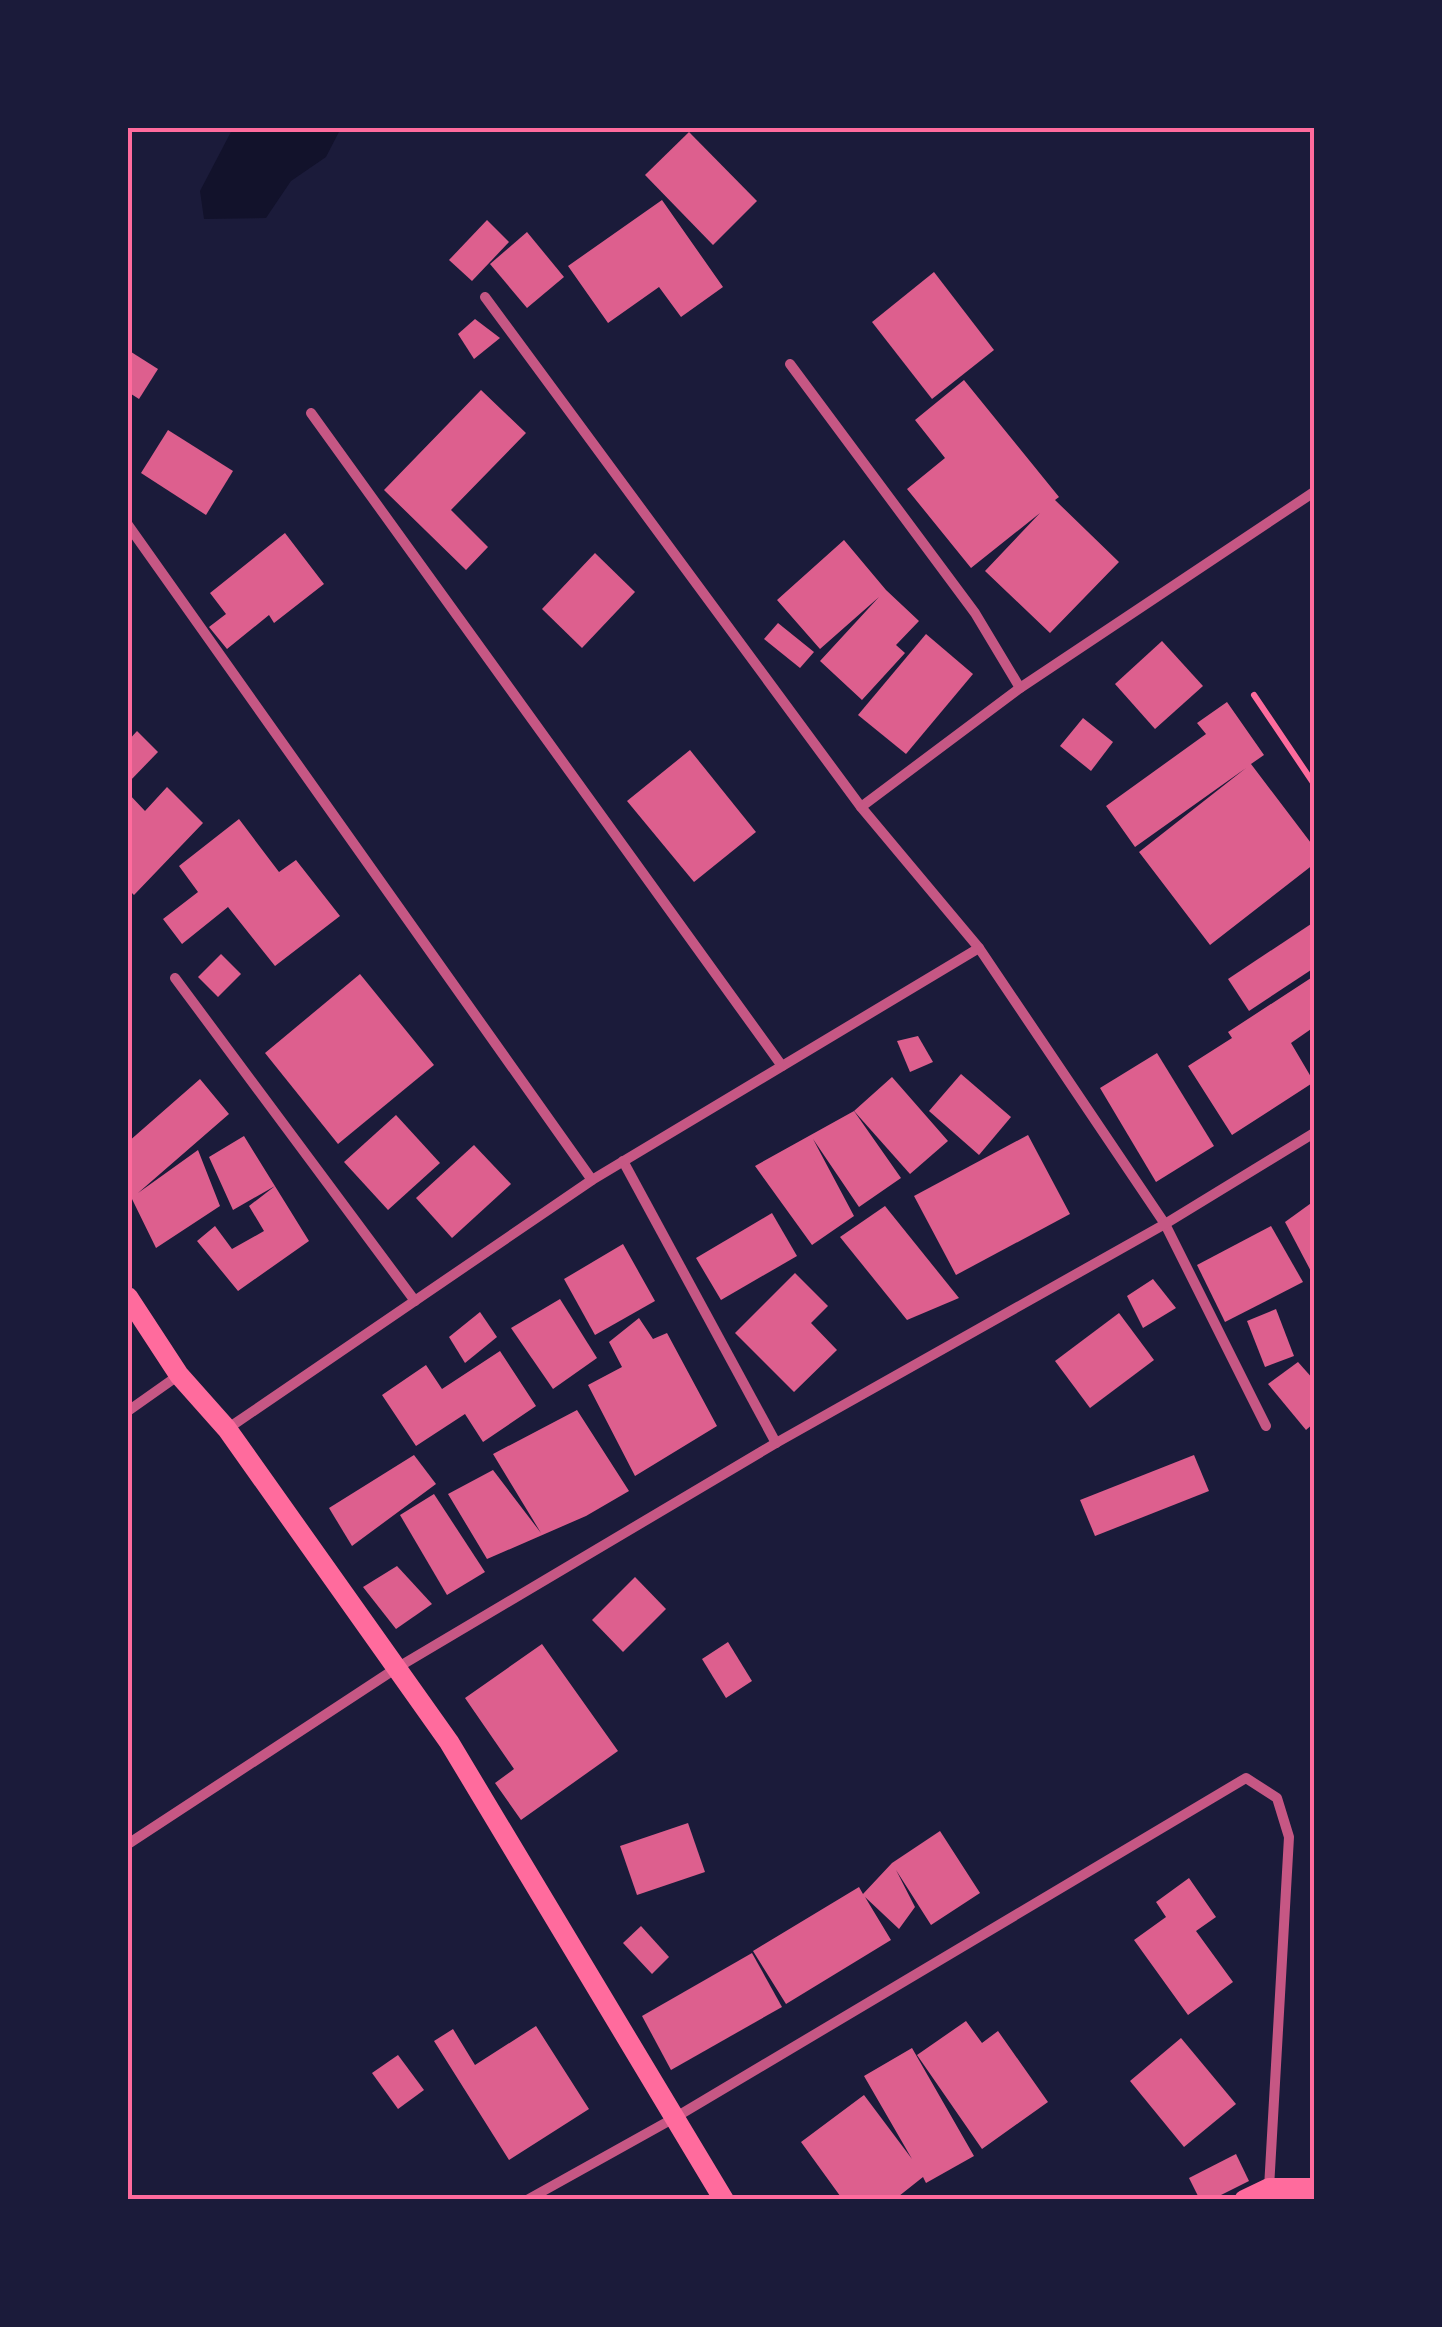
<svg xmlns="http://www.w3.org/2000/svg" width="1442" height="2327" viewBox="0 0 1442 2327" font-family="'Nunito Sans',sans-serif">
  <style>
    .water { fill: #12122b }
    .building { fill: #dd5f8e }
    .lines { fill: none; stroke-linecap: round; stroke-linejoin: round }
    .path { stroke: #ff6b9d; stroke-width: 6 }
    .minor { stroke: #c65784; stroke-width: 10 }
    .secondary { stroke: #ff6b9d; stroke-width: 20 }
    .neatline { fill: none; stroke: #ff6b9d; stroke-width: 4 }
  </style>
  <rect width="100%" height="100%" fill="#1b1b3a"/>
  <path class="water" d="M233,128h108l-15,29 -35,24 -25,37 -62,1 -4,-28z"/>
  <g class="building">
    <path d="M689,132l68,69 -44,44 -68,-70z"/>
    <path d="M662,200l61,87 -42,30 -22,-30 -51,36 -40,-57z"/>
    <path d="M487,220l22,22 -37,39 -23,-21z"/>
    <path d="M527,232l37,45 -37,31 -37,-44z"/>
    <path d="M934,272l60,78 -62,49 -60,-77z"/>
    <path d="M475,319l25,19 -26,21 -16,-25z"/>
    <path d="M128,350l30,19 -19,30 -11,-7z"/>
    <path d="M964,380l95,117 -4,3 64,62 -69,71 -65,-62 55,-58 -69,55 -64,-79 38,-31 -30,-38z"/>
    <path d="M481,390l45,43 -75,77 37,37 -22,23 -82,-80z"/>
    <path d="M168,430l65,41 -27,44 -65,-42z"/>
    <path d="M285,533l39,51 -50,39 -5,-8 -42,34 -18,-22 17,-13 -16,-21z"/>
    <path d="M844,540l42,50 33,31 -23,24 9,8 -43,47 -42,-39 59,-64 -59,52 -43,-49z"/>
    <path d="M595,553l40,39 -53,56 -40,-39z"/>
    <path d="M778,623l36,29 -14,16 -36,-29z"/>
    <path d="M926,634l47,40 -67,80 -48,-39z"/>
    <path d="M1162,641l41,45 -48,43 -40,-45z"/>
    <path d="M1227,702l37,53 -13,9 63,83v17l-104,81 -71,-93 107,-84 -111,79 -29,-41 100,-72 -9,-11z"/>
    <path d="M1083,718l30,24 -22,29 -31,-25z"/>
    <path d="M137,731l21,21 -30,31v-42z"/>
    <path d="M690,750l66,82 -62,50 -67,-81z"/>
    <path d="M167,787l36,36 -69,72 -6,-6v-96l17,18z"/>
    <path d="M239,819l40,53 17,-12 44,56 -65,50 -47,-59 -46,37 -19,-25 35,-27 -19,-26z"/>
    <path d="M1314,922v46l-65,43 -21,-32z"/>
    <path d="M221,954l20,20 -23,23 -20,-20z"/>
    <path d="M360,974l74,91 -96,79 -73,-91z"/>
    <path d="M1314,976v51l-23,16 23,39 -82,53 -44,-69 44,-28 -4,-6z"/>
    <path d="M918,1036l15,26 -23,10 -13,-31z"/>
    <path d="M1157,1053l57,93 -58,36 -56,-94z"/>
    <path d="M961,1074l50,43 -32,38 -50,-44z"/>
    <path d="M892,1077l56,64 -38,33 -56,-63z"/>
    <path d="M200,1079l29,35 -91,79 60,-43 22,56 -64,42 -24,-49 -4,3v-60z"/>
    <path d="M854,1111l47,67 -42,29 -46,-68 41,77 -42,29 -57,-79z"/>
    <path d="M396,1115l44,48 -52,47 -44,-48z"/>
    <path d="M1028,1135l42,79 -114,61 -42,-79z"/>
    <path d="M244,1136l65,105 -71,50 -41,-50 18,-15 17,23 32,-18 -15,-25 26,-20 -42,24 -24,-53z"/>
    <path d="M474,1145l37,39 -59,54 -36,-40z"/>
    <path d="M1314,1201v76l-29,-55z"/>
    <path d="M885,1206l74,92 -52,22 -67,-83z"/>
    <path d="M772,1213l25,43 -76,44 -25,-42z"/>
    <path d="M1271,1226l32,56 -78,40 -28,-57z"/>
    <path d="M623,1244l32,57 -60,34 -31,-56z"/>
    <path d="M795,1273l33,33 -17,17 26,27 -43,42 -59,-59z"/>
    <path d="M1153,1279l23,29 -33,20 -16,-32z"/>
    <path d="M560,1299l37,59 -44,31 -42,-61z"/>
    <path d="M1276,1309l18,47 -29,11 -18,-46z"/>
    <path d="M480,1312l17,25 -32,26 -16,-26z"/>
    <path d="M1119,1313l35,47 -64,48 -35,-47z"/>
    <path d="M639,1318l14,21 14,-6 50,93 -82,50 -47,-91 34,-18 -13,-25z"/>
    <path d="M500,1351l36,55 -53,36 -18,-28 -49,32 -34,-51 44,-30 16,24z"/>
    <path d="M1298,1362l16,18v43l-8,7 -38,-46z"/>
    <path d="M577,1410l52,81 -43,25 -99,43 -39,-65 45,-24 48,63 -48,-79z"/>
    <path d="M414,1455l22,29 -84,62 -23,-38z"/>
    <path d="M1194,1455l15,36 -114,45 -15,-36z"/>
    <path d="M434,1494l51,78 -38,23 -47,-80z"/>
    <path d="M397,1566l35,38 -36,25 -33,-42z"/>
    <path d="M635,1577l31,32 -43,43 -31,-32z"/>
    <path d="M728,1642l24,39 -26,17 -24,-39z"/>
    <path d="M542,1644l76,107 -97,69 -26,-37 19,-14 -49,-71z"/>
    <path d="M688,1823l17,49 -68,23 -17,-49z"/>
    <path d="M940,1831l40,62 -49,32 -35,-55 19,37 -16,22 -34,-32 26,43 -105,64 -33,-53 106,-64 4,7 29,-31z"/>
    <path d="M1189,1878l27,39 -20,14 37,51 -45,33 -54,-75 32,-23 -10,-15z"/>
    <path d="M641,1926l28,31 -17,17 -29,-31z"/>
    <path d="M752,1953l30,54 -111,63 -29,-54z"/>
    <path d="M966,2021l16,22 16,-12 50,71 -66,47 -65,-94z"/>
    <path d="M536,2026l53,83 -80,51 -75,-119 19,-12 22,36z"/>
    <path d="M1181,2038l55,66 -52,43 -54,-66z"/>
    <path d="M912,2048l62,108 -48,27 -3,-6 -29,23h-51l-42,-58 63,-47 48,64 -48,-83z"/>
    <path d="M398,2055l26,35 -26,19 -26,-36z"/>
    <path d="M1236,2154l13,27 -38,19h-11l-11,-22z"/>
  </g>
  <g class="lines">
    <path class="path" d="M1254,695l60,89"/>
    <g class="minor">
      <path d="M485,297l376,510 118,141 186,276 101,202"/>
      <path d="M790,364l185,249 45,75"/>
      <path d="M311,413l471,653"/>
      <path d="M128,525l464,655"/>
      <path d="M861,807l159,-119 294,-196"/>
      <path d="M175,978l240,323"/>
      <path d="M623,1161l153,282"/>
      <path d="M128,1411l51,-36"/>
      <path d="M227,1429l365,-249 387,-232"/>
      <path d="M128,1844l267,-175 381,-226 389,-219 149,-91"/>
      <path d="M527,2200l149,-83 570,-339 31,20 12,39 -20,351"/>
    </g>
    <g class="secondary">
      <path d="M128,1297l51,78 48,54 222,313 275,458"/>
      <path d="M1244,2200l25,-12h45"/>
    </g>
  </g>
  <rect width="1442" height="2327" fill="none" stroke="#1b1b3a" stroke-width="260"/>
  <rect x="130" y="130" width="1182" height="2067" class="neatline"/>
</svg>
